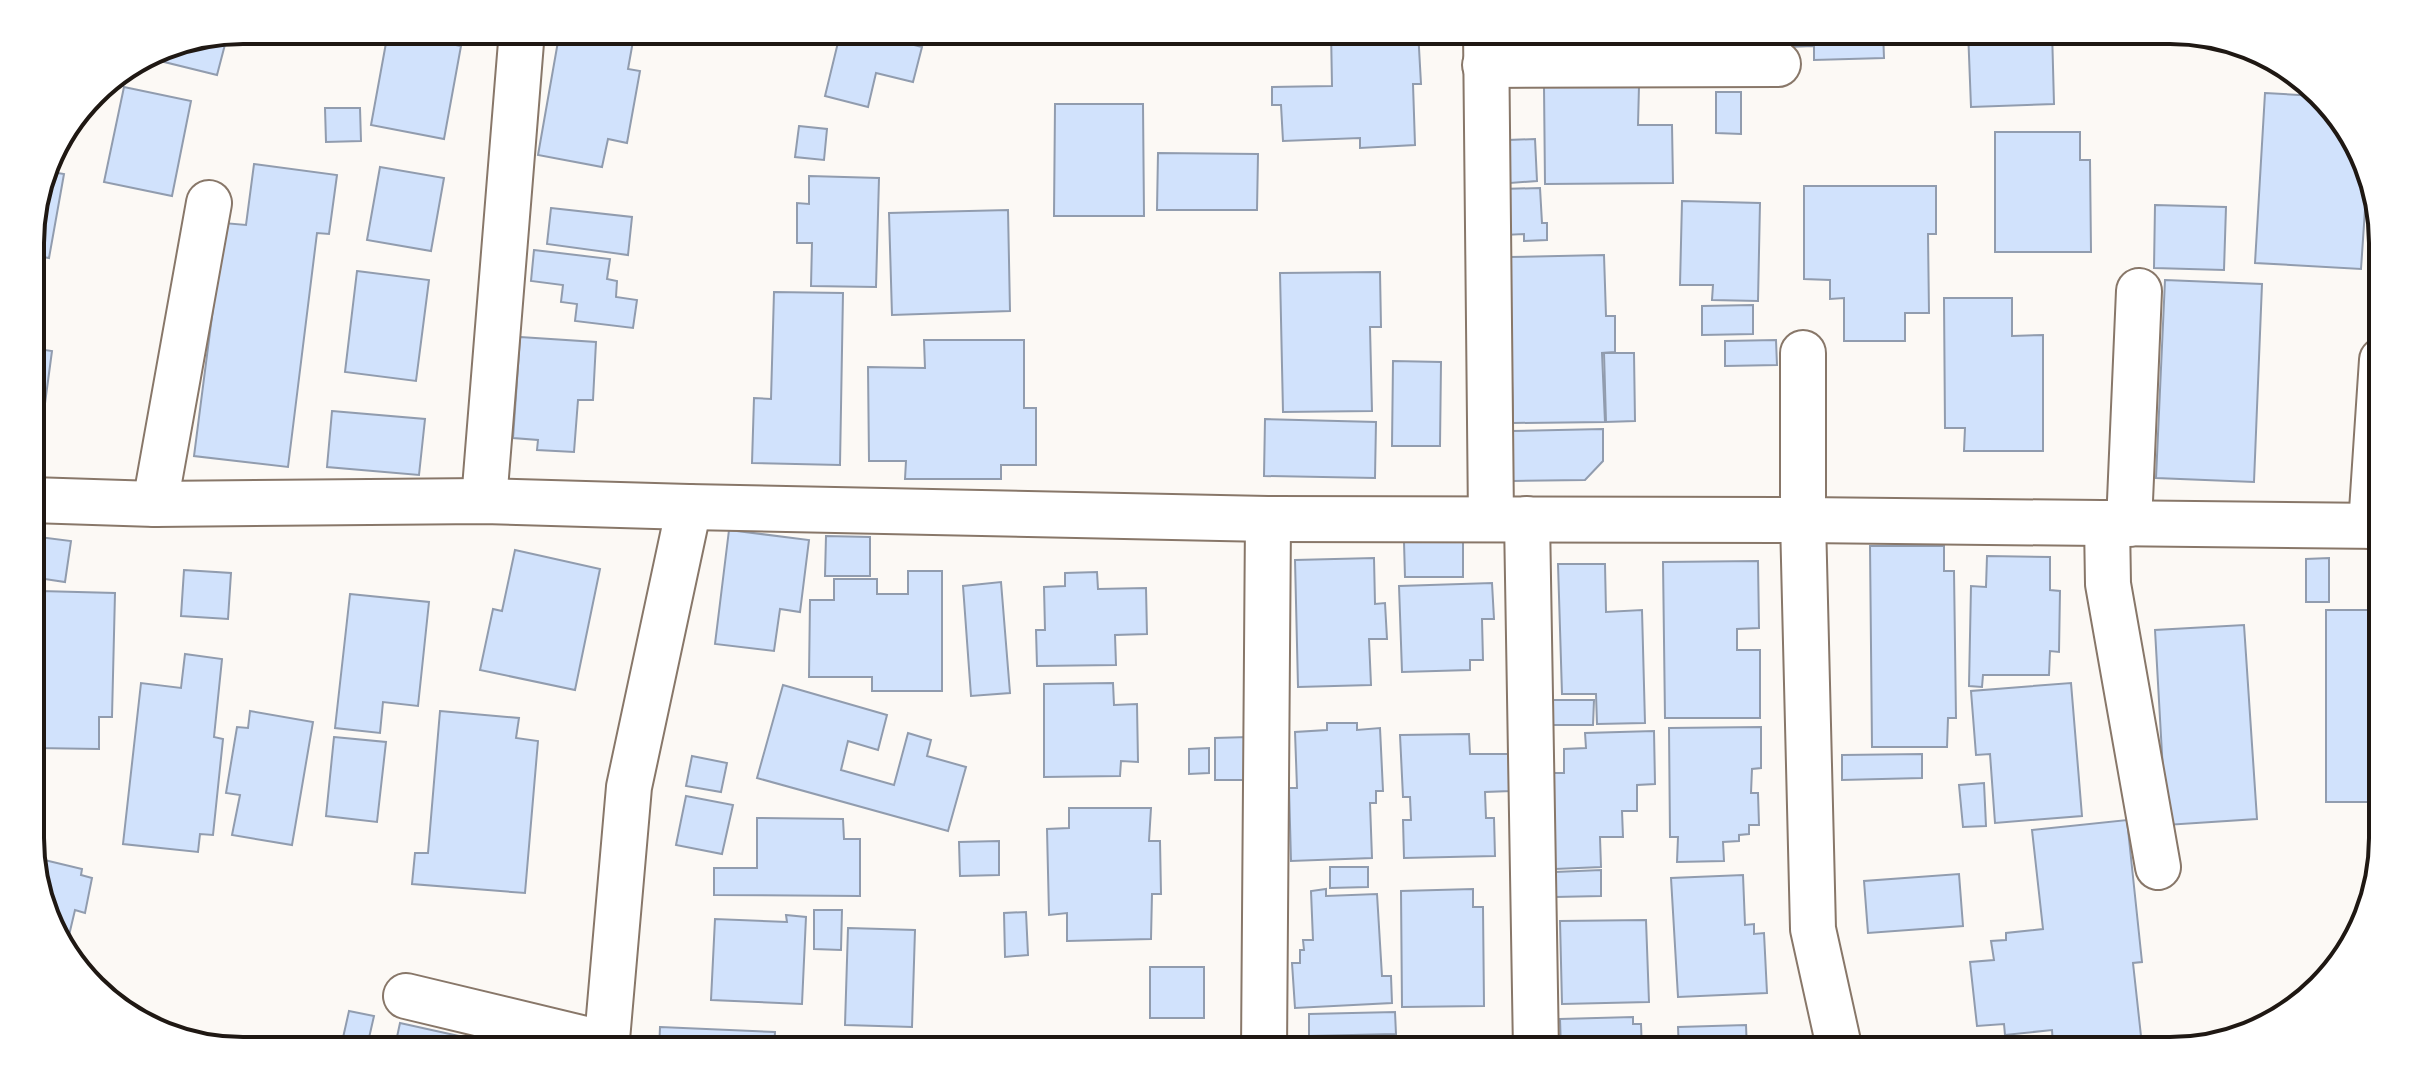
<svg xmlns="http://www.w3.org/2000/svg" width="2413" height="1081" viewBox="0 0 2413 1081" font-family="'Times New Roman',serif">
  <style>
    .building { fill: #d1e2fc; stroke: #919cae; stroke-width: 2 }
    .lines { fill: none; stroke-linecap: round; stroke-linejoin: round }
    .minor-casing { stroke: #887769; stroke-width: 48 }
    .minor { stroke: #fff; stroke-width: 44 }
    .rim { fill: none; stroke: #1f1813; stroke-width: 4 }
  </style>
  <rect width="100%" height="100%" fill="#fcf9f5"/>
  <g class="building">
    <path d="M265,30h74l-1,11 -23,-4 -1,7 -50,-9z"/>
    <path d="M560,30h75l-7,39 12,2 -13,72 -19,-4 -6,28 -64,-12z"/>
    <path d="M841,30h14l67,17 -9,35 -37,-9 -8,34 -43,-11z"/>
    <path d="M1331,30h87l3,54h-8l2,61 -55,3v-10l-77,3 -2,-36h-9v-18l60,-1z"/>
    <path d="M1787,30h96l1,28 -70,2v-14l-27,1z"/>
    <path d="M1968,30h84l2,74 -83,3z"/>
    <path d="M388,32l73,14 -17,93 -73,-14z"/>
    <path d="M228,33l-11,42 -73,-18 18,-11z"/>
    <path d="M1639,86l-1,39h34l1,58 -128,1 -1,-97z"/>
    <path d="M124,87l67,14 -19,95 -68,-14z"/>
    <path d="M1716,92h25v42l-25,-1z"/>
    <path d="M2265,93l51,3 23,18 28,66 -6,89 -106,-6z"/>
    <path d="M1055,104h88l1,112h-90z"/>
    <path d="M325,108h35l1,33 -35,1z"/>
    <path d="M799,126l28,3 -3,31 -29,-3z"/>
    <path d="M1995,132h85v28h10l1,92h-96z"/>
    <path d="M1535,139l2,42 -27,2 -2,-43z"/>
    <path d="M1158,153l100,1 -1,56h-100z"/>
    <path d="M254,164l83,11 -8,59 -12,-1 -29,234 -94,-11 30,-233 22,2z"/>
    <path d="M380,167l64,11 -13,73 -64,-11z"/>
    <path d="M46,171l18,3 -15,84 -18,-3 -1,-27z"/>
    <path d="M809,176l70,2 -3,109 -65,-1 1,-43h-15v-40l12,1z"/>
    <path d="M1804,186h132v48h-8l1,79h-24v28h-61v-43l-14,1v-19l-26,-1z"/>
    <path d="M1540,188l2,35h5v17l-23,1v-7l-20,1 -2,-46z"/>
    <path d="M1682,201l78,2 -2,98 -46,-1 1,-15h-33z"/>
    <path d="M2155,205l71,2 -2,63 -70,-2z"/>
    <path d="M551,208l81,9 -4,38 -81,-11z"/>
    <path d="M1008,210l2,101 -118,4 -3,-102z"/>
    <path d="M534,250l76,9 -3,20 10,2 -1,16 21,3 -4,28 -58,-7 2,-17 -16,-2 2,-17 -32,-4z"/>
    <path d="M1604,255l2,61h9v36l-13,1 3,69 -92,1 -4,-166z"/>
    <path d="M357,271l72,9 -13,101 -71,-9z"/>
    <path d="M1380,272l1,55h-11l2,84 -89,1 -3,-139z"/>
    <path d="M2165,280l97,4 -8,198 -98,-4z"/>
    <path d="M774,292l69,1 -3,172 -88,-2 2,-65 17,1z"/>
    <path d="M1944,298h68v38l31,-1v116h-79l1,-23h-20z"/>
    <path d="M1753,305v29l-51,1v-29z"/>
    <path d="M520,337l76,5 -3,58h-15l-4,52 -37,-2 1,-10 -25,-2z"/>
    <path d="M924,340h100v68h12v57h-35v14h-96l1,-18h-37l-1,-94 57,1z"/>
    <path d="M1776,340l1,25 -52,1v-25z"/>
    <path d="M31,348l21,3 -15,112 -6,-1z"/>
    <path d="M1604,353h30l1,68 -29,1z"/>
    <path d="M1393,361l48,1 -1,84h-48z"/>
    <path d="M332,411l93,8 -6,56 -92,-8z"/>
    <path d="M1265,419l111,3 -1,56 -111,-2z"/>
    <path d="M1603,429v32l-18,19 -72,1 -1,-50z"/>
    <path d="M729,530l80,10 -9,72 -20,-3 -6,42 -59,-7z"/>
    <path d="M31,536l40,5 -6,41 -34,-5z"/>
    <path d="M826,536l44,1v39h-45z"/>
    <path d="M1404,542h59v35h-58z"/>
    <path d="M1870,546h74v25h10l2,147h-8l-1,29h-75z"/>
    <path d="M515,550l85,19 -25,121 -95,-20 13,-61 9,2z"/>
    <path d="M1987,556l63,1v33l10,1 -1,61 -9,-1 -1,24h-66l-1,12 -13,-1 2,-100 15,1z"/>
    <path d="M1374,558l1,46 10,-1 2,36h-18l2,46 -73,2 -3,-127z"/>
    <path d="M2329,558v44h-23v-43z"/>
    <path d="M1758,561l1,67 -22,1v21h23v68h-95l-2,-156z"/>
    <path d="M1558,564h47l1,48 36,-2 3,113 -48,1 -1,-30h-34z"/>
    <path d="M184,570l47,3 -3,46 -47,-3z"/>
    <path d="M908,571h34v120h-70v-14h-63l1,-77h24v-21h43v15h31z"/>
    <path d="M1097,572l1,17 48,-1 1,46 -32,1 1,30 -79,1 -1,-36h9l-1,-43 21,-1v-13z"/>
    <path d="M1001,582l9,111 -39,3 -8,-110z"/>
    <path d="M1492,583l2,36h-12l1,41h-13v10l-68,2 -3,-86z"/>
    <path d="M40,591l75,2 -3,124h-13v32l-63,-1z"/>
    <path d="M350,594l79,8 -11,104 -35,-4 -3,31 -45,-5z"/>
    <path d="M2326,610h56l1,192h-57z"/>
    <path d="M2244,625l13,194 -91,6 -11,-195z"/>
    <path d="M185,654l37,5 -8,78 9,2 -10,96 -13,-1 -2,18 -75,-8 18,-161 40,5z"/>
    <path d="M1113,683l1,22 23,-1 1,58 -17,-1 -1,15 -76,1v-93z"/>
    <path d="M2071,683l11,133 -87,7 -5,-69 -14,1 -5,-64z"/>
    <path d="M783,685l104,30 -9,35 -30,-9 -7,29 53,15 14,-52 23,7 -4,16 39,11 -18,64 -191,-53z"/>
    <path d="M1551,700h43l-1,25h-42z"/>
    <path d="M250,711l63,11 -21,123 -60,-10 8,-40 -14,-2 11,-66 11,1z"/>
    <path d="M440,711l79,7 -3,20 22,3 -13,152 -113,-9 3,-31h13z"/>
    <path d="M1327,723h30v7l23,-2 3,63h-7v12h-6l2,55 -81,3 -2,-73h8l-2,-56 32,-2z"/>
    <path d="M1761,727v41l-9,1 -1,24h7l1,32h-10v9l-10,1v6l-16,1 1,19 -47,1 1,-25h-8l-1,-109z"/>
    <path d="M1654,731l1,53 -18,1v26h-15l1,26h-23l1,30 -46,2 -3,-96h12v-24l22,-1 -1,-15z"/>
    <path d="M1469,734l1,20h40l1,37 -26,1 1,26h8l1,38 -91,2 -1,-38h8l-1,-23h-7l-3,-62z"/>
    <path d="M334,737l52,5 -9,80 -51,-6z"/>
    <path d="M1248,737l1,43h-34v-42z"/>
    <path d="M1209,748v25l-20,1v-25z"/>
    <path d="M1922,754v24l-80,2v-25z"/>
    <path d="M692,756l35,7 -6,29 -35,-6z"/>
    <path d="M1984,783l2,43 -23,1 -4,-42z"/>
    <path d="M686,796l47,9 -11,49 -46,-9z"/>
    <path d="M1069,808h82l-2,33h11l1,53h-9l-1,45 -84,2v-28l-18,2 -2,-86 22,-1z"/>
    <path d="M757,818l86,1 1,20h16v57l-146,-1v-27h43z"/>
    <path d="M2127,820l15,142 -9,1 8,73 -88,9 -1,-15 -47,5 -1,-11 -27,2 -7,-64 24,-2 -3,-19 15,-1v-7l37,-4 -11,-99z"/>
    <path d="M2370,839h13l-10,52z"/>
    <path d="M999,841v34l-39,1 -1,-34z"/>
    <path d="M32,857l50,12 -1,6 11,3 -7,35 -10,-3 -9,38 -34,-81z"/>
    <path d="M1330,867h38v20l-38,1z"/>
    <path d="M1601,870v26l-46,1v-25z"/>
    <path d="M1959,874l4,52 -95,7 -4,-52z"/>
    <path d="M1743,875l2,50 9,-1v10l10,-1 3,60 -89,4 -7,-119z"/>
    <path d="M1326,889v7l51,-2 5,82h9l1,27 -97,5 -3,-45h8v-13h4l-1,-10h10l-2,-49z"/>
    <path d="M1473,889v18h10l1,99 -82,1 -1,-116z"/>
    <path d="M814,910h28l-1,40 -27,-1z"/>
    <path d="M1026,912l2,43 -23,2 -1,-44z"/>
    <path d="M786,915l20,2 -4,87 -91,-4 4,-81 72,3z"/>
    <path d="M1646,920l3,82 -87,2 -2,-83z"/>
    <path d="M848,928l67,2 -3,97 -67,-2z"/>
    <rect x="1150" y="967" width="54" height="51"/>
    <path d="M349,1011l25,5 -8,35h-26z"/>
    <path d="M1395,1012l1,22 -87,2v-22z"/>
    <path d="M1633,1017v7h8l1,27h-81l-1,-32z"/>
    <path d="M400,1023l104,23 -2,5h-108z"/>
    <path d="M1746,1025l1,26h-68l-1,-24z"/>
    <path d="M660,1027l115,5 -1,19h-115z"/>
    <path d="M805,1038l97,4v9h-97z"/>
    <path d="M943,1047l52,2v2h-52z"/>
    <rect x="1403" y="1047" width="67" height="4"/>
    <path d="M1374,1048v3h-82v-2z"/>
  </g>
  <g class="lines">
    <defs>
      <g id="minor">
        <path d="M1486,30l5,489"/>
        <path d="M1485,65l293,-1"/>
        <path d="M1803,353v167l10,409 27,122"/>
        <path d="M31,500l124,4 329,-3 205,6 579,12 535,1 579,6"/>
        <path d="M484,501l38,-471"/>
        <path d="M155,504l54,-301"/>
        <path d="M1527,519l9,532"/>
        <path d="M2107,523l1,61 50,283"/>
        <path d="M2129,524l10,-233"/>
        <path d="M2371,526l11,-166"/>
        <path d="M406,996l200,48"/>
        <path d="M606,1051l23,-264 60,-280"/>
        <path d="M1264,1051l4,-532"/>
      </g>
    </defs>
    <use href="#minor" class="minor-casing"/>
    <use href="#minor" class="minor"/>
  </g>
  <path d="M0 0H2413V1081H0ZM243 44H2170A199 199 0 0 1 2369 243V838A199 199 0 0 1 2170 1037H243A199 199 0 0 1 44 838V243A199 199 0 0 1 243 44Z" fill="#fff" fill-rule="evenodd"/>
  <path class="rim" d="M243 44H2170A199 199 0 0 1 2369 243V838A199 199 0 0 1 2170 1037H243A199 199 0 0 1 44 838V243A199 199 0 0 1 243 44Z"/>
</svg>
